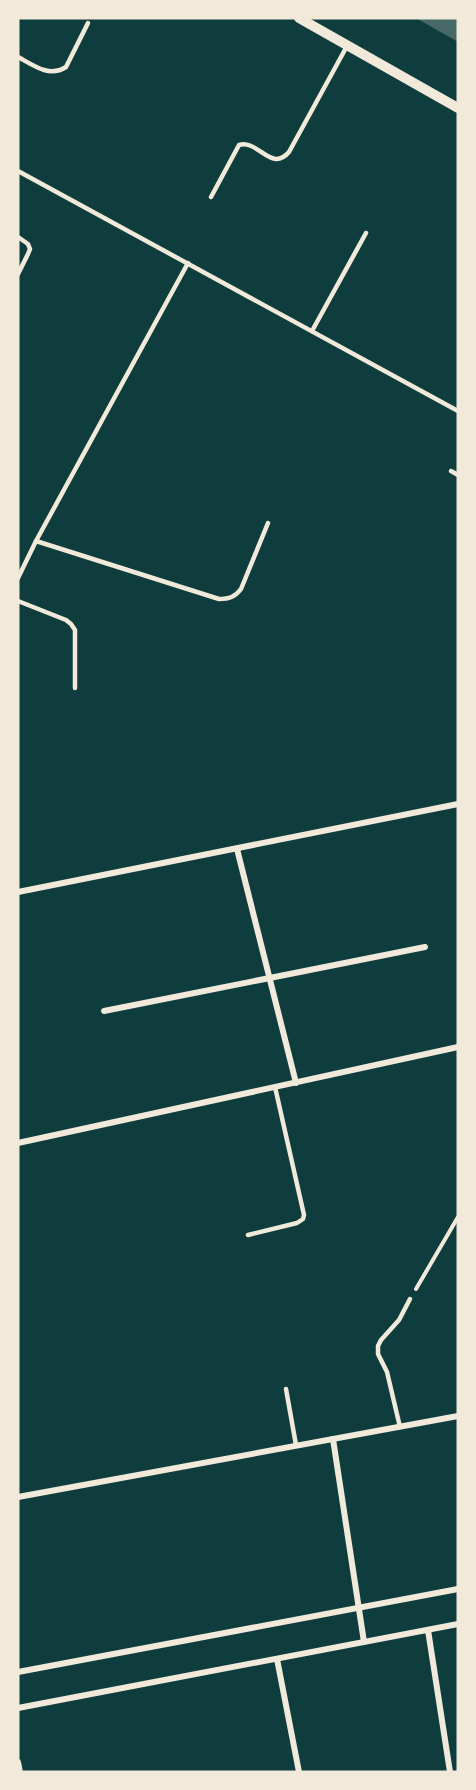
<svg xmlns="http://www.w3.org/2000/svg" width="476" height="1790" viewBox="0 0 476 1790" font-family="'Exo 2',sans-serif">
  <style>
    .building { fill: #486865 }
    .lines { fill: none; stroke-linecap: round; stroke-linejoin: round }
    .path { stroke: #f1e9da; stroke-width: 4 }
    .service { stroke: #f1e9da; stroke-width: 4.5 }
    .minor { stroke: #f1e9da; stroke-width: 6 }
    .tertiary { stroke: #f1e9da; stroke-width: 10 }
  </style>
  <rect width="100%" height="100%" fill="#0f3d3e"/>
  <path class="building" d="M416,18h42v24z"/>
  <g class="lines">
    <path class="path" d="M416,1289l42,-72"/>
    <g class="service">
      <path d="M18,57c15,8 31,21 48,10l22,-44"/>
      <path d="M18,171l440,240"/>
      <path d="M211,197l28,-52c19,-6 32,28 50,7l58,-106"/>
      <path d="M18,237l10,7 2,5 -2,5 -10,20"/>
      <path d="M312,331l54,-98"/>
      <path d="M451,471l7,4"/>
      <path d="M36,541l183,58c10,0 16,-2 22,-10l27,-66"/>
      <path d="M18,578l18,-37 152,-278"/>
      <path d="M18,601l48,19 5,4 4,6v58"/>
      <path d="M248,1235l49,-12 6,-4 1,-4 -29,-128"/>
      <path d="M286,1389l10,56"/>
      <path d="M400,1427l-13,-55 -9,-18v-8l3,-6 18,-20 11,-21"/>
    </g>
    <g class="minor">
      <path d="M237,849l59,234"/>
      <path d="M18,892l440,-88"/>
      <path d="M104,1011l321,-64"/>
      <path d="M18,1143l440,-96"/>
      <path d="M333,1439l31,203"/>
      <path d="M18,1497l440,-81"/>
      <path d="M428,1630l22,142"/>
      <path d="M277,1659l22,113"/>
      <path d="M18,1672l440,-83"/>
      <path d="M18,1708l440,-84"/>
      <path d="M18,1762l2,10"/>
    </g>
    <path class="tertiary" d="M299,18l159,90"/>
  </g>
  <rect width="476" height="1790" fill="none" stroke="#f1e9da" stroke-width="39"/>
</svg>
